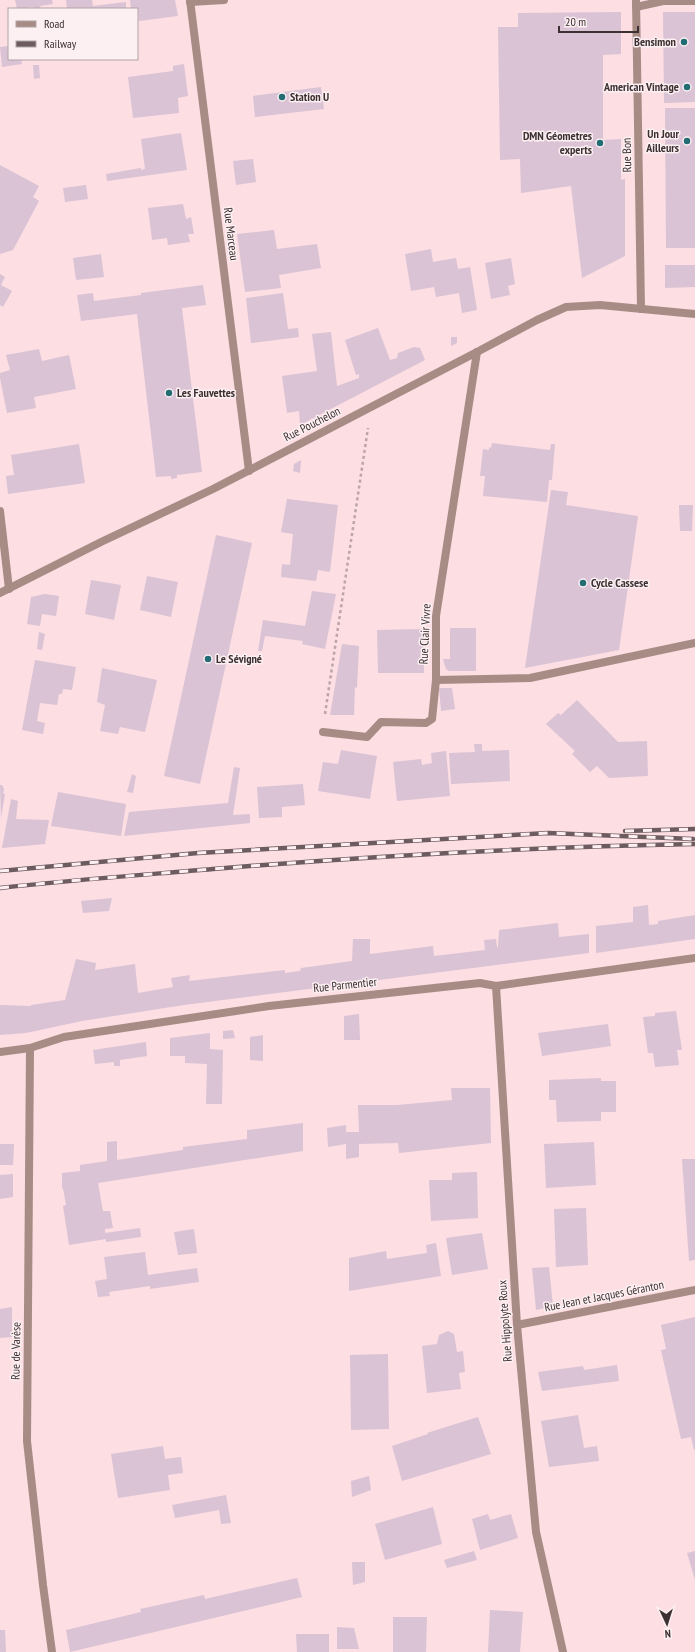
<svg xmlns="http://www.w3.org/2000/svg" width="695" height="1652" viewBox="0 0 695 1652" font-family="'PT Sans Narrow',sans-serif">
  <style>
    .building { fill: #dac3d5 }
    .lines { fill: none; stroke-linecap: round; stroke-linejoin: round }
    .path { stroke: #bca4a8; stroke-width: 2.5; stroke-dasharray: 3 3; stroke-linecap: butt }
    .service { stroke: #a68c84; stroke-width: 8 }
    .pedestrian { stroke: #a68c84; stroke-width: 8 }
    .minor { stroke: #a68c84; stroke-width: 8 }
    .rail-casing { stroke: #6d5c5f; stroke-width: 4.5 }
    .rail { stroke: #fdf0f2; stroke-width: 3; stroke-dasharray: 9; stroke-linecap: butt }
    .poi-dot { fill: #226c74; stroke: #fdf0f2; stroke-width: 1.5 }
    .labels { text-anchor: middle; stroke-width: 3; stroke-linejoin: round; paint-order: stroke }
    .poi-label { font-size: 12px; font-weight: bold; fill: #3c3032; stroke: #fdf0f2; text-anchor: end }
    .street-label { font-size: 12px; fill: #3c3032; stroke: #fdf0f2 }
  </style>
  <rect width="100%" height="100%" fill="#fcdee3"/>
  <g class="building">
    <path d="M15,0h37l1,4 -13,2 1,3h-8v-2l-16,2z"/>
    <path d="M66,0h26l1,6 33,-4v7h-59z"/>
    <path d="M130,0h45l3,16 -39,5 -1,-12h-7z"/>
    <path d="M621,12v42l-18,1v85l18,-1v41l4,-1v77l-43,22 -11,-92 -50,7 -1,-34 -20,1 -2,-133h20v-14z"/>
    <path d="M663,12h32v90l-31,1z"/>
    <path d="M9,46v13h12l1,5 -20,3 -2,-20z"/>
    <path d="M184,64l4,32 -10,2 1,15 -46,5 -5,-41 45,-6v-5z"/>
    <path d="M33,65h6l1,13 -6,1z"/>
    <path d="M321,87l3,22 -69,8 -2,-21z"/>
    <path d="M665,108h30v140h-29z"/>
    <path d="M181,133l6,37 -80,11 -1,-7 35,-6v2l4,-1 -4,-30z"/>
    <path d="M253,159l3,23 -20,3 -3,-24z"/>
    <path d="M0,165l39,21 -6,11 6,4 -26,49 -13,4z"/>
    <path d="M86,185l2,14 -23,3 -2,-14z"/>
    <path d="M183,204l3,15 5,-2 3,17h-6l2,8 -22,3 -1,-7 -15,2 -4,-32z"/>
    <path d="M274,230l3,19 40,-5 4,24 -42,7 2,13 -36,4 -8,-58z"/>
    <path d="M431,249l2,13 23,-4 2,11 12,-2 7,43 -15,3 -3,-20 -23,4 -2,-10 -23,4 -6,-37z"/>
    <path d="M101,254l3,23 -28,3 -3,-22z"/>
    <path d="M511,258l4,26 -7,2 2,9 -19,4 -6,-36z"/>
    <path d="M665,265h30v22l-30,1z"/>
    <path d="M0,274l5,3 -4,8 11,6 -9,16 -3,-2z"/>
    <path d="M203,285l3,20 -24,3 20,164 -25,3v3l-6,1v-3l-15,1 -19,-163 -56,7 -4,-26 16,-2 1,8 47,-6v-2z"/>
    <path d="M283,293l5,36 10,-1 1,9 -48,6 -5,-45z"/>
    <path d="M378,328l12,32 7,-2 1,-5 16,-6 6,1 5,12 -125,65 -1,-14 -12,2 -5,-37 35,-5 -5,-37 19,-2 6,54 22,-8v-4l-3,1 -11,-35z"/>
    <path d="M451,337h6v6l-6,3z"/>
    <path d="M39,349l3,12 27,-6 7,34 -42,8 2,11 -29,5 -7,-35v-5l10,-3 -4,-15z"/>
    <path d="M492,443l58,7 1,-6h4l-3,36h-3l-2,22 -64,-6 2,-20h-5l3,-27 6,1v-3l2,1z"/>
    <path d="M79,444l6,39 -77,11 -2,-18 8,-1 -3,-20z"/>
    <path d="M301,460l-1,13 -7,-2 1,-7z"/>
    <path d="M551,490l17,2 -2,13 72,11 -19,134 -94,18z"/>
    <path d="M287,499l51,6 -8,67 -12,-2 -2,11 -35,-4 1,-13 8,1 3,-31 -12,-2z"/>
    <path d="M679,505h14l-1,26h-12z"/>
    <path d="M216,535l36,8 -52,241 -36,-8z"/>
    <path d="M147,576l31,6 -7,35 -31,-7z"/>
    <path d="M91,580l30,5 -7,35 -29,-6z"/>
    <path d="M312,591l24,3 -11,55 -23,-5 1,-3 -38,-5 -3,15h-4l5,-31 42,6z"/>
    <path d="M45,594l14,2 -3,20 -14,-2 -2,12 -13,-2 4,-27z"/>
    <path d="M450,628h26v43h-27l-3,-2 -3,-10h7z"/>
    <path d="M423,629l1,44h-46l-1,-43z"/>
    <path d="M39,632l6,2 -3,16 -5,-1z"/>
    <path d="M342,644l17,2 -2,42 -2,-1 -1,28h-24z"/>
    <path d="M35,660l41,7 -4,23 -9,-1 -1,5h-3l-2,11 -17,-2 -3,18 8,2 -2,11 -21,-4z"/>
    <path d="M102,668l55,12 -12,52 -25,-5 -2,7 -18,-3 5,-26 -8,-3z"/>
    <path d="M439,688h13l3,21 -14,2z"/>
    <path d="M577,700l41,42 29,-1 1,35 -39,2 -12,-12 -7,6 -18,-18 3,-3 -29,-27 12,-11 3,2z"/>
    <path d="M474,744h8v7l27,-1 1,31 -59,3 -2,-31 26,-1z"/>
    <path d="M341,750l36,6 -7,43 -52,-8 5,-29 15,2z"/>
    <path d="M446,751l4,45 -53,5 -4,-39 28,-3 1,6 10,-2 -1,-10z"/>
    <path d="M234,767l6,1 -7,47 17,-1v9l-126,13 5,-24 99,-9z"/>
    <path d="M132,774l4,2 -3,17 -6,-1z"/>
    <path d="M303,784l2,21 -23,2v10l-23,1 -2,-31z"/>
    <path d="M0,785h2l2,4 -1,5h2l-4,24z"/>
    <path d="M58,792l68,12 -5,32 -70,-10z"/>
    <path d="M11,799l7,2 -2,18 33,1 -4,24 -43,4z"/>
    <path d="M112,898l-3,13 -26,2 -2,-12z"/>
    <path d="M648,905l1,20 9,-1v-3l37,-6v24l-99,14v-27l37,-4v-15z"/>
    <path d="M558,923l1,14 30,-3v19l-405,52 -102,16 -56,12 -26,2v-30l31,1v-1l34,-5 11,-41 20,4 -1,7 40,-6 3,29 35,-6 -2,-9 19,-3 -1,6 96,-11v3l15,-2 1,-3 51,-7 1,-22h17v15l63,-8 1,10 51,-6 -1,-10 12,-1 1,8h1l1,-17z"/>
    <path d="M676,1011l6,39h-5l2,15 -24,2 -2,-14h-5l-5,-36 12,-1v-3z"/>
    <path d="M359,1014l1,26h-16v-24z"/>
    <path d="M608,1024l3,22 -69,10 -4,-23z"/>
    <path d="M233,1030l2,8 -12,1v-8z"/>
    <path d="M210,1033v16l13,1 -1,54h-16l1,-40 -22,-1v-7h-15v-18z"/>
    <path d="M263,1035v26l-13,-1v-23z"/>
    <path d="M146,1042l1,14 -27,4v6h-6v-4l-19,2 -2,-14z"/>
    <path d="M601,1078v3h15v31h-15v9l-44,1 -1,-22h-7v-20z"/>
    <path d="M451,1088h39l1,55 -92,10 -1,-10 -39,1v13l-13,2v-15l-18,3 -1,-19 19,-3v7h13l-1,-27h39l55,-5z"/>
    <path d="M303,1123v28l-205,32 5,28h7l3,17 -8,1v4l35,-5 1,9 -35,5v-3l-37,6 -6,-39 3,-1 -3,-17 -1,1v-16l18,-2v-6l27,-4v-19l10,-1v19l66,-10v-3l64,-8v-9z"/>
    <path d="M594,1142l2,43 -50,3 -2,-44z"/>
    <path d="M0,1144h14l-1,21h-13z"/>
    <path d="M682,1159h13v101l-6,1z"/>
    <path d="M477,1172l1,46 -47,3 -2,-41h23v-7z"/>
    <path d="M13,1174v23l-13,2v-24z"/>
    <path d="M586,1208l2,57 -32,2 -2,-58z"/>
    <path d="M194,1229l3,24 -19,2 -4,-23z"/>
    <path d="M482,1233l6,36 -36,6 -6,-37z"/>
    <path d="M436,1243l5,33 -92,15v-33l37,-7 1,8 40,-6 -1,-8z"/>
    <path d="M145,1252l3,23 49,-7 2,14 -49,7v-3l-41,6 1,4 -12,1 -3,-16 12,-2 -3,-22z"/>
    <path d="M549,1267l4,39 -17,4 -4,-42z"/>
    <path d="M12,1307v30l-12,1v-29z"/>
    <path d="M695,1317v133h-1l-3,-13 -10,2 -20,-89 5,-1 -5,-24z"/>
    <path d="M448,1331l6,3 3,18 6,-1 2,21 -6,1 2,16 -34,4 -5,-47 15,-2 2,-9z"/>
    <path d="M388,1354l1,75 -38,1 -1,-75z"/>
    <path d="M617,1365l2,16 -77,10 -4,-19 45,-6 1,4z"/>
    <path d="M578,1415l6,33 13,-2 2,15 -50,6 -8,-46z"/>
    <path d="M478,1417l13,37 -89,27 -10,-35 36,-12 -1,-1z"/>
    <path d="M163,1446l2,13 16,-2 2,16 -15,2 2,15 -52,8 -7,-44z"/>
    <path d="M369,1476l2,14 -19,7 -1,-16z"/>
    <path d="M226,1495l5,28 -10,1 -2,-14 -44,8 -3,-13z"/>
    <path d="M433,1507l9,37 -57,16 -10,-36z"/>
    <path d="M488,1514l2,6 21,-6 7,24 -38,12 -8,-31z"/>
    <path d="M474,1551l3,9 -30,8 -3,-8z"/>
    <path d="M695,1551v29l-8,-27z"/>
    <path d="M352,1562h13v20l-12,3z"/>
    <path d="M297,1578l5,19 -232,55 -4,-22 75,-18 -1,-3 50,-11 14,-3 1,4z"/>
    <path d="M490,1610l33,2 -3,40h-32z"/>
    <path d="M393,1617h34l-1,35h-33z"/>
    <path d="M337,1627l17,1 5,21h-22z"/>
    <path d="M0,1630h5l1,22h-6z"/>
    <path d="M296,1634h33v18h-32z"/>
  </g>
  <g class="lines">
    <path class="path" d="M325,714l43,-286"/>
    <path class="service" d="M190,2l34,-2"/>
    <g class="pedestrian">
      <path d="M636,7l27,-6h32"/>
      <path d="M323,732l44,5 14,-15 45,1 6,-4 4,-39"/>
    </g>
    <g class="minor">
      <path d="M190,0l59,471"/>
      <path d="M636,0l5,309"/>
      <path d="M477,352l-41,264v64l94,-2 165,-35"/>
      <path d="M0,511l9,78"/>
      <path d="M0,593l101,-51 112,-53 264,-137 60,-32 29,-13 34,-2 95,9"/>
      <path d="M496,986l21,339 19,207 27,120"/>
      <path d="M30,1048l-3,393 16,144 9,67"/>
      <path d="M0,1052l30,-4 34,-11 205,-31 211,-23 16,3 199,-28"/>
      <path d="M517,1325l178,-35"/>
    </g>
    <defs>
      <g id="rail">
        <path d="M625,831l70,-2"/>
        <path d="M0,871l198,-18 350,-20 145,6"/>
        <path d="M0,888c71,-8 142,-13 213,-19 160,-13 321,-22 482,-25"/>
      </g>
    </defs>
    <use href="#rail" class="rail-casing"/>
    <use href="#rail" class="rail"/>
  </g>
  <g class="poi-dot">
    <circle cx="684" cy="42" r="4"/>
    <circle cx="687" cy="87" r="4"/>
    <circle cx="282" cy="97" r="4"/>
    <circle cx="687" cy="141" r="4"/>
    <circle cx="600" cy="143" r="4"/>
    <circle cx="169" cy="393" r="4"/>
    <circle cx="583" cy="583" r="4"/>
    <circle cx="208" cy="659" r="4"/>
  </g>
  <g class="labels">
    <g class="poi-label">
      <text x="676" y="46">Bensimon</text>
      <text x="679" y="91">American Vintage</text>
      <text x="290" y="101" text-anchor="start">Station U</text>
      <text x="679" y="138">Un Jour<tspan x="679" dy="14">Ailleurs</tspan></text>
      <text x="592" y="140">DMN Géometres<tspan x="592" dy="14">experts</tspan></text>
      <text x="177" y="397" text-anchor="start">Les Fauvettes</text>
      <text x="591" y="587" text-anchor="start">Cycle Cassese</text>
      <text x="216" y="663" text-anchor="start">Le Sévigné</text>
    </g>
    <g class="street-label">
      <text transform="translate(627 155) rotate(-91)" y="4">Rue Bon</text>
      <text transform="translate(231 234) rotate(83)" y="4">Rue Marceau</text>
      <text transform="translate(312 424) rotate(-27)" y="4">Rue Pouchelon</text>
      <text transform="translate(425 634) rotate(-87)" y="4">Rue Clair Vivre</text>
      <text transform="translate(345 985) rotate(-6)" y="4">Rue Parmentier</text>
      <text transform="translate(604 1296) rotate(-11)" y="4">Rue Jean et Jacques Géranton</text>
      <text transform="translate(505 1321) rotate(-94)" y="4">Rue Hippolyte Roux</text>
      <text transform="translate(16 1351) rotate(-89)" y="4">Rue de Varèse</text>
    </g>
  </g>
  <rect x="8" y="8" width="130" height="52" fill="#fdf0f2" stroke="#b0a3a5"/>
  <rect x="16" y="21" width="20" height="6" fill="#a68c84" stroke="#b0a3a5"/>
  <text x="44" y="28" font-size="12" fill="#3c3032">Road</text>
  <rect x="16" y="41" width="20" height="6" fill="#6d5c5f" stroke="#b0a3a5"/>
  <text x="44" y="48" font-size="12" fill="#3c3032">Railway</text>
  <g transform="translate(667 1624) rotate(176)" stroke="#fdf0f2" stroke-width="3" paint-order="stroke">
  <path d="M0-3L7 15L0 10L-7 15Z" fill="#3c3032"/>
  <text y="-6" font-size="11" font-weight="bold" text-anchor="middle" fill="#3c3032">N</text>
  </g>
  <path d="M559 26v6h79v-6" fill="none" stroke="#3c3032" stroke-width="2"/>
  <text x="565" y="26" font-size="12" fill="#3c3032" stroke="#fdf0f2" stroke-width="3" paint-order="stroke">20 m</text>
</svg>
